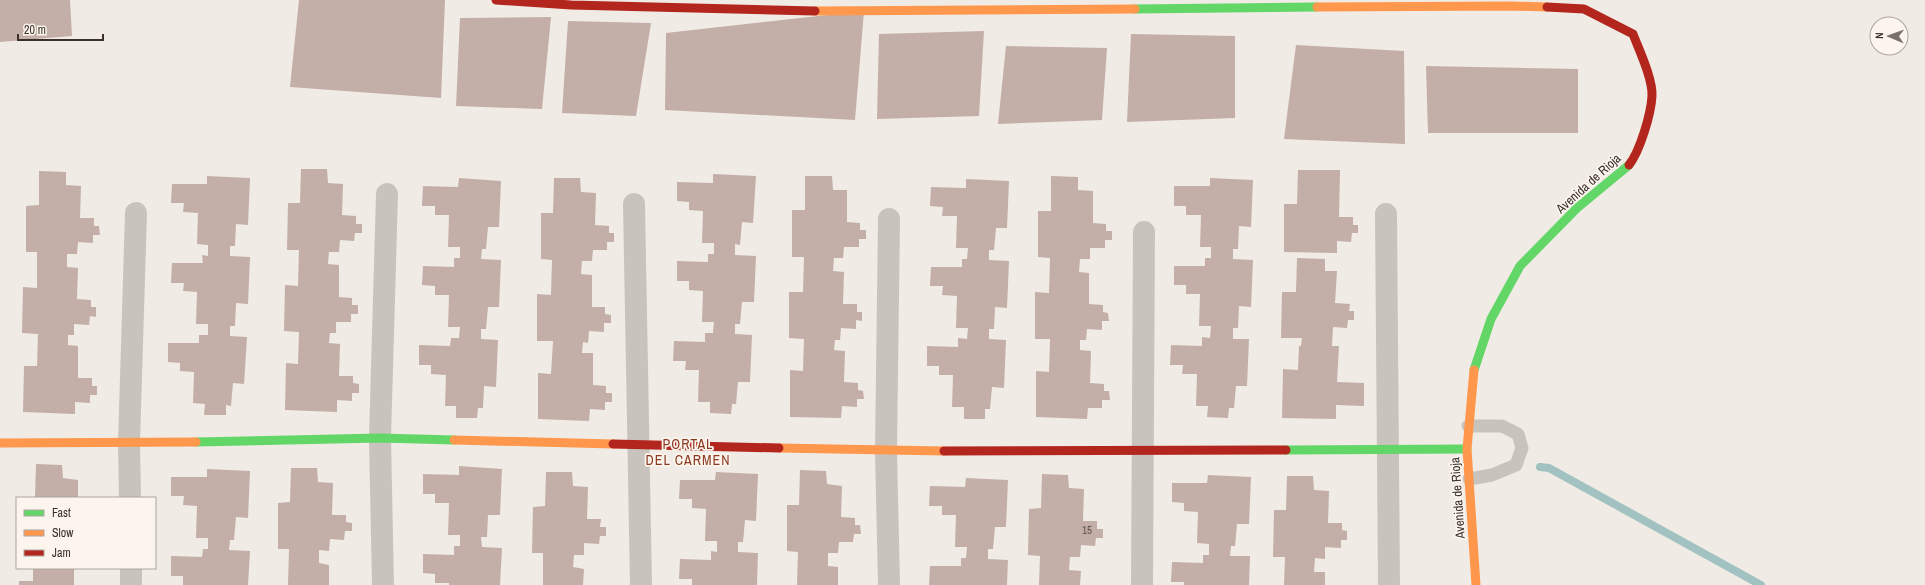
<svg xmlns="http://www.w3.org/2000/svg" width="1925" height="585" viewBox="0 0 1925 585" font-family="'Archivo Narrow',sans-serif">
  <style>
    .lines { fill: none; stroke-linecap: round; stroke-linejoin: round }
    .stream { stroke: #a1c2c1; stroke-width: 8 }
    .building { fill: #c3afa7 }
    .lane { stroke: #c9c3be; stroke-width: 13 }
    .street { stroke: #c9c3be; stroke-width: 22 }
    .fast { stroke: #63d668; stroke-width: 9 }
    .slow { stroke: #ff974d; stroke-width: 9 }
    .jam { stroke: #b3261e; stroke-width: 9 }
    .labels { text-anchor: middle; stroke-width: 3.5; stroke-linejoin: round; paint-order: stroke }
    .number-label { font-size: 11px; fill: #5d504a }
    .street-label { font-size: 13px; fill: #3b302b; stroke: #fbf5ee }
    .neighbourhood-label { font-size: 14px; letter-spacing: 1px; fill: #8c3b22; stroke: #fbf5ee }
  </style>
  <rect width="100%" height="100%" fill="#f0ebe5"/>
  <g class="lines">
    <path class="stream" d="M1540,467l9,1 212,117"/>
  </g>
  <g class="building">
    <path d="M0,0h70l2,36 -72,6z"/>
    <path d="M299,0h146l-4,98 -151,-11z"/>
    <path d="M864,11l-9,109 -190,-10 1,-77z"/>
    <path d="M551,17l-9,92 -86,-3 4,-88z"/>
    <path d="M568,21l83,2 -15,93 -74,-3z"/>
    <path d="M984,31l-5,85 -102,3 2,-85z"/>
    <path d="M1131,34l104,2v82l-108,4z"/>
    <path d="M1296,45l108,6 1,93 -121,-5z"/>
    <path d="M1006,46l101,2 -5,72 -104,4z"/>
    <path d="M1426,66l152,3v64h-150z"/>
    <path d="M301,169h26l1,14 15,1 -1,31 14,1v8h6v9h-7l-1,8 -14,-1 -1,12h-10l-1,12 11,1v32l13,1v7h6v9h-7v8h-15v11h-6l-1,10 11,1 -1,32h14v7l6,1v9h-7v8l-15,-1v12l-52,-2 1,-47 12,1 1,-32 -15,-1 1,-46 13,1 1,-36h-12l1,-47h12z"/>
    <path d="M1298,170h42l-1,47h14v8h5v8h-6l-1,9 -14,-1v12l-53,-1v-48h13z"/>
    <path d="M39,171l27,1v13l15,1 -1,32h14v8h5l1,9h-7v8l-15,-1 -1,12h-10v13l11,1 -1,31 14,1v7h5v10l-6,-1 -1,9 -15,-1v11h-6v10l10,1v32h14v8h5v9h-7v8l-15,-1v12l-52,-2 1,-46h13l1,-32 -16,-1 1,-46 14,1v-36h-11v-46l13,-1z"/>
    <path d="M713,174l43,2 -3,47 -11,-1 -2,23 -5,-1v11l21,1 -2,46h-12l-2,22h-5v10l17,1 -2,47h-12l-2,22h-4l-1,10 -21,-1v-11h-12l1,-32h-14l1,-9h-13l1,-20 31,1v-9h8l1,-11h-12l1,-31 -14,-1v-9h-12v-20l31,1v-8h6v-11h-12l1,-32 -14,-1v-8l-12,-1v-19l36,1z"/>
    <path d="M207,176l43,2 -2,47 -12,-1 -1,22h-5v10l20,1 -2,47 -12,-1 -1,23h-5v10l17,1 -3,47 -11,-1 -2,23 -5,-1v10h-22l1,-11 -12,-1 1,-31 -14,-1v-8l-12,-1v-19h31v-8h9v-11h-12l1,-32 -14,-1 1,-8h-13l1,-20h31l-1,-8 6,1v-11l-11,-1 1,-31 -15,-1 1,-9h-13l1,-19h35z"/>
    <path d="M805,176h27l1,14h14v32l13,1v7h6v9h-7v8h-15l-1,11h-9l-1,13 11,1 -1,32h14v8h5v9l-6,-1v9l-15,-1 -1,12h-5l-1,10 11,1 -1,31 14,1v7l5,1 1,8h-7v8l-15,-1 -1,12 -51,-1v-47l13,1 1,-32 -15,-1v-46h14l1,-35h-12v-47h13z"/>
    <path d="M1051,176l27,1v13l15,1v32l13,1v7h6v9h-7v8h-15v11h-10l-1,13 10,1v31l14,1v7l5,1 1,8h-7v9l-15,-1 -1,11h-6v10l11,1 -1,32 14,1v7h5l1,9h-8v8h-14l-1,11 -51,-2v-46l13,1 1,-33h-15v-47l14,1 1,-35 -12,-1v-46h13z"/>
    <path d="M459,178l42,3 -2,46h-11l-2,22h-4l-1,10 20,1 -2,47h-11l-2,22h-5v10l17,1 -2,47 -12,-1 -1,22h-5l-1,10h-21v-12h-11l1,-31 -15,-1v-9h-12v-20l31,1 1,-8h8l1,-11h-12l1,-32h-14v-9l-13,-1 1,-19 31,1v-9h6v-11h-12l1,-32h-14v-9h-13l1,-20 35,1z"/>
    <path d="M554,178h26l1,14 15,1 -1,32 14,1v7h5v9h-7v8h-14l-1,11h-10l-1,13 11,1v32h13v7l6,1v8h-7v9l-15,-1 -1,12 -5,-1 -1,11h11v32l13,1v7h6v9h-7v8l-15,-1 -1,12 -51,-2v-46l13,1 2,-33h-16v-47l14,1 1,-35 -11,-1v-46h12z"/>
    <path d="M1210,178l43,2 -2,47 -12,-1 -1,23h-5v10l20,1 -2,47 -12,-1 -1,22h-5v11h16l-2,47h-11l-2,22h-5l-1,10 -21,-1 1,-11h-12l1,-32h-15l1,-9h-13l1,-20 31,1v-9l8,1 1,-12h-12l1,-32h-14v-9h-12v-19h31v-8h6v-11h-11l1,-32h-15v-9h-12v-20h36z"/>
    <path d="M966,179l43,2 -2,47h-11l-2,22h-5v10l20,1 -2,47 -12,-1 -1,22h-5v10l17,1 -2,48 -12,-1 -2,22h-5v10h-21v-12h-12l1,-32h-14v-9h-12v-20l31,1v-9l9,1 1,-11h-12l1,-32 -15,-1 1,-9h-13l1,-19h31v-8h5l1,-11h-12l1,-32h-15l1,-9 -13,-1 1,-19 35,1z"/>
    <path d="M1297,258l28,1v12h12l-2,32 15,1 -1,7h5v9h-6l-1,8 -14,-1 -1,19h7l-2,36 27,1v23l-28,-1v14l-54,-1 1,-49 15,1 1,-24h2l1,-8h-21l1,-46h14z"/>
    <path d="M36,464l26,1 1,13 15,2v18h-43z"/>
    <path d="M459,466l43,3 -2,46h-12l-1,22h-6l1,10 20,1 -2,37h-51v-2h-14v-9l-12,-1v-19l31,1v-9h6v-11h-12l1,-32h-14v-9h-12v-20l36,1z"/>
    <path d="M291,468h26l1,14 15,1 -1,32h14v7l6,1v8h-7l-1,9 -14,-1 -1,12 -10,-1v13l10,2v20h-41l1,-36h-11v-46l12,-1z"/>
    <path d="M207,469l43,2 -2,47 -12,-1 -2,23h-4l-1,10 21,1 -2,34h-65v-9h-12v-20l31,1 1,-8h5v-11h-12l1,-32 -14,-1 1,-9h-13v-19h36z"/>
    <path d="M800,470l26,1 1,13 15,2 -1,31 14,1v7h5l1,9h-7l-1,8h-14l-1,11h-10v13l10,1v18h-41l1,-33 -11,-1v-46h12z"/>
    <path d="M546,472h26l1,14 15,1 -1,32h14l-1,8h6v9h-6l-1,8 -15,-1v12h-10l-1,12 11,2 -1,16h-40v-32h-11l1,-46 12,-1z"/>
    <path d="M716,472l42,2 -2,47 -11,-1 -2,22h-5v10l20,1 -1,32h-65v-6h-13l1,-20 31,1v-9l6,1v-11h-12l1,-32 -14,-1v-9h-13l1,-19h35z"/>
    <path d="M1042,474l26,1 1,13 15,1 -1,32h14v8h6v9h-7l-1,8 -14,-1 -1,12h-10l-1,13 12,1 -1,14h-41l1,-29 -12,-1 1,-46 12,-1z"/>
    <path d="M1208,475l43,2 -2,47h-12l-2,22h-4l-1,10h20l-1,29h-65v-3h-13l1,-20 31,1v-8h6v-11l-12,-1 1,-31 -14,-1v-8l-12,-1v-19h35z"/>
    <path d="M1287,476h26l1,14 15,1 -1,32h14v7l5,1v9h-6v8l-16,-1v12l-10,-1 -1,14h11v13h-41l1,-28h-12l1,-47h12z"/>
    <path d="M966,478l42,2 -2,47h-11l-2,22h-5v10l20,1 -1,25h-78l1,-19h31v-8h5l1,-11h-12l1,-32h-14v-9h-13l1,-20 35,1z"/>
    <path d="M33,568h41v17h-55v-4h14z"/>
  </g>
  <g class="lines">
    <path class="lane" d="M1468,426h34l16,8 4,14 -6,17 -24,10 -23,4"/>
    <g class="street">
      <path d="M634,204l7,381"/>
      <path d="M1386,214l3,371"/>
      <path d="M889,219l-3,232 3,134"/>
      <path d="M130,498l-1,-55 7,-230"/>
      <path d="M131,568v17"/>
      <path d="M383,585l-3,-147 7,-244"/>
      <path d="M1142,585l2,-353"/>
    </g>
    <g class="fast">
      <path d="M1135,9l182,-2"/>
      <path d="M1474,370l17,-51 29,-53 57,-58 52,-43"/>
      <path d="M196,442l184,-4 74,2"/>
      <path d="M1286,450l181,-1"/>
    </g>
    <g class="slow">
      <path d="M1317,7l194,-1 36,1"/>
      <path d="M815,11l320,-2"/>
      <path d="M1474,370l-7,79 9,136"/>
      <path d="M454,440l159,4"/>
      <path d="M0,443l196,-1"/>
      <path d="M779,448l165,3"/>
    </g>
    <g class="jam">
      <path d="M496,0l75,5 244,6"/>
      <path d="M1547,7l37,2 49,25c6,16 20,45 19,62 -1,18 -12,55 -23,69"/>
      <path d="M613,444l166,4"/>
      <path d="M944,451l342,-1"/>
    </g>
  </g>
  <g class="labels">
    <g class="number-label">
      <text x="1087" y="534">15</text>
    </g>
    <g class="street-label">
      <text transform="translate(1588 183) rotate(-42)" y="5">Avenida de Rioja</text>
      <text transform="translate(1457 498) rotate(-94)" y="5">Avenida de Rioja</text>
    </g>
    <g class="neighbourhood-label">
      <text x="688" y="449">PORTAL<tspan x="688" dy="16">DEL CARMEN</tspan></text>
    </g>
  </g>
  <rect x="16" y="497" width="140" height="72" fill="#fbf5ee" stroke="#aea6a0"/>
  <rect x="24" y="510" width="20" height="6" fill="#63d668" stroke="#aea6a0"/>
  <text x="52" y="517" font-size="12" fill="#3b302b">Fast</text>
  <rect x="24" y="530" width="20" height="6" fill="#ff974d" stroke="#aea6a0"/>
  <text x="52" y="537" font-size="12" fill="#3b302b">Slow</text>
  <rect x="24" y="550" width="20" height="6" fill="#b3261e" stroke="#aea6a0"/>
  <text x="52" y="557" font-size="12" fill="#3b302b">Jam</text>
  <g transform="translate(1889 36) rotate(272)"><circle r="19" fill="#fbf5ee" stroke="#aea6a0"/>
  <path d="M0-3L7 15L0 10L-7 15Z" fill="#7a716c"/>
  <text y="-6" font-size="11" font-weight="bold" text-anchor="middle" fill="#3b302b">N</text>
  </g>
  <path d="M18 34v6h85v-6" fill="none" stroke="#3b302b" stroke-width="2"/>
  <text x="24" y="34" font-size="12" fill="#3b302b" stroke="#fbf5ee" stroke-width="3" paint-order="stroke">20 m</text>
</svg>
